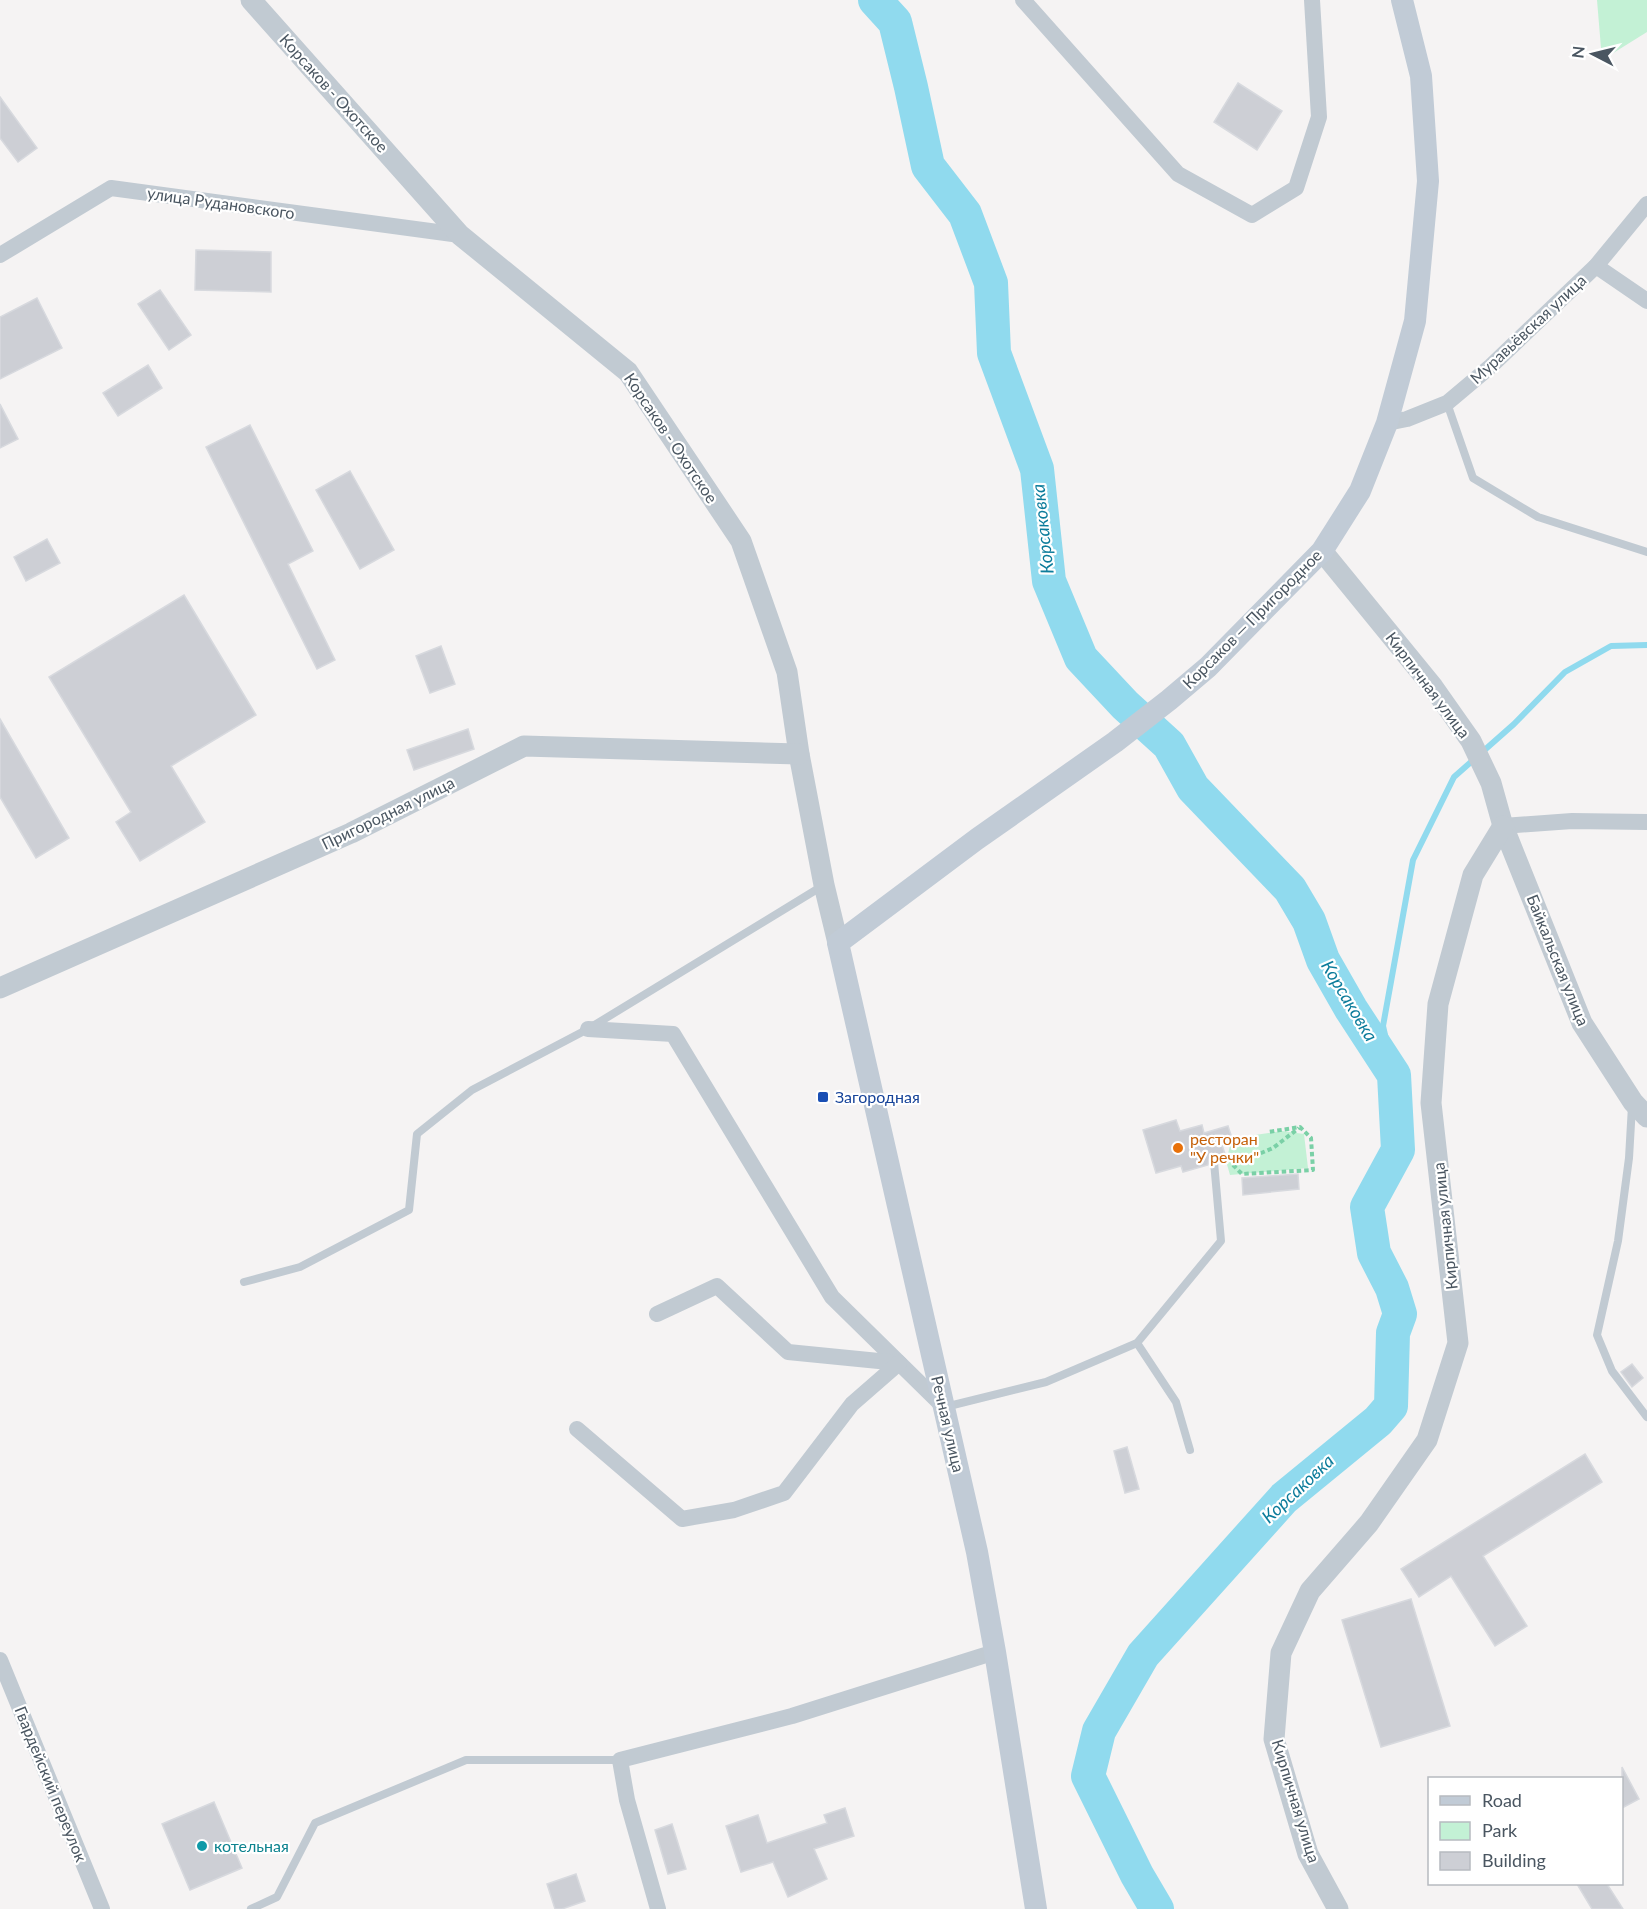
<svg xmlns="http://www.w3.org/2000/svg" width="1647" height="1909" viewBox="0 0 1647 1909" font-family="Lato,sans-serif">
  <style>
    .green { fill: #c3f1d5 }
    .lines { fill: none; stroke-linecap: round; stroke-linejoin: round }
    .stream { stroke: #90daee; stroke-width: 6 }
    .river { stroke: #90daee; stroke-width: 34 }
    .building { fill: #cdcfd5; stroke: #d7d9de; stroke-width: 1.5 }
    .path { stroke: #7ad0a6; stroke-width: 4; stroke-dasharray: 4.5 3; stroke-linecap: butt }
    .service { stroke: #c1cad2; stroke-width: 8 }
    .minor { stroke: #c1cad2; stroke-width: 16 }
    .tertiary { stroke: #c1cad2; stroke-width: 21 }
    .secondary { stroke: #c1cbd6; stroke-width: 22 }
    .transit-dot { fill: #1a4fb4; stroke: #fff; stroke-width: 2 }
    .food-dot { fill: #e8710a; stroke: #fff; stroke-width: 2 }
    .culture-dot { fill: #0f9aa8; stroke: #fff; stroke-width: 2 }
    .labels { text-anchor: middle; stroke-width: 4.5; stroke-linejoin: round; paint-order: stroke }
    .street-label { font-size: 16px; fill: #4a5661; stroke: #fff }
    .transit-label { font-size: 16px; fill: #164399; stroke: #fff; text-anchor: start }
    .food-label { font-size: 16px; fill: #c56008; stroke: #fff; text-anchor: start }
    .culture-label { font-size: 16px; fill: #0d838f; stroke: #fff; text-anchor: start }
    .water-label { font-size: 18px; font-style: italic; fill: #0c7c9b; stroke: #fff }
  </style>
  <rect width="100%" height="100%" fill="#f5f3f3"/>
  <g class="green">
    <path d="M1597,0h50v32l-45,28z"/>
    <path d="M1282,1131l22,3 4,34 -78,7 -4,-14 4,-15 18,-10z"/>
  </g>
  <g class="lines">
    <path class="stream" d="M1394,1075l-11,-49 30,-166 41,-83 60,-53 51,-52 46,-26 36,-1"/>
    <path class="river" d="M875,0l20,22 16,65 17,79 37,48 26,69 3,70 43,116 12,112 32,77 44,47 44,40 24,43 97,101 19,32 14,39 28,49 43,66 4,75 -31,57 7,46 18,35 8,26 -7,19 -2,73 -13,15 -94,77 -141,157 -44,76 -11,45 49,99 20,34"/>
  </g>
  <g class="building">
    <path d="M1238,83l44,28 -25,39 -43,-28z"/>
    <path d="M0,97l37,51 -19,14 -18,-24z"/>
    <path d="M196,250l75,2v40l-76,-2z"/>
    <path d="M160,290l31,45 -22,15 -31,-46z"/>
    <path d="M37,298l25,50 -62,31v-62z"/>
    <path d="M148,365l14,23 -44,28 -15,-23z"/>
    <path d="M0,404l18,35 -18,9z"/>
    <path d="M250,425l63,126 -25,13 47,96 -18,9 -111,-222z"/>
    <path d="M350,471l44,79 -34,19 -44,-79z"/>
    <path d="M47,539l13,24 -34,18 -12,-24z"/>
    <path d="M184,595l72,120 -85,51 34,56 -65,39 -24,-39 15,-10 -82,-135z"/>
    <path d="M441,646l14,38 -25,9 -14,-37z"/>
    <path d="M0,719l69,119 -33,20 -36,-61z"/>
    <path d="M468,729l6,20 -60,21 -7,-20z"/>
    <path d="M1176,1120l4,11 22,-6 2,8 24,-7 5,15 -11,4 5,15 -7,1 -3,-4 -4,-1 -4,3 -1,6 -25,7 -2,-6 -25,7 -13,-43z"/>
    <path d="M1298,1174l1,15 -56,6 -1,-17z"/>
    <path d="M1632,1364l11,14 -11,9 -11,-15z"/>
    <path d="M1127,1447l12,42 -14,4 -11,-42z"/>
    <path d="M1585,1454l17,28 -119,74 44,70 -32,20 -44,-70 -32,21 -18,-28z"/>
    <path d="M1411,1599l39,127 -69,21 -39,-127z"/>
    <path d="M1622,1767l17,32 -17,9z"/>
    <path d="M214,1802l28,66 -52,22 -28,-66z"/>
    <path d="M845,1808l9,28 -40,13 13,30 -39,18 -15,-35 -32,10 -15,-46 32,-11 9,28 60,-20 -3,-8z"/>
    <path d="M672,1824l14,45 -18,5 -13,-44z"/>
    <path d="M576,1874l9,27 -23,8h-7l-8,-25z"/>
    <path d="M1577,1884h30l16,25h-31z"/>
  </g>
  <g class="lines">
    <g class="path">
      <path d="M1233,1165l9,9 71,-4 -2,-32 -11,-11 -32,5"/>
      <path d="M1233,1165l40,-17 26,-20"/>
    </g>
    <g class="service">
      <path d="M1447,403l26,75 65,39 109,35"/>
      <path d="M1632,1106l-3,52 -11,83 -21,94 15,36 35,46"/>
      <path d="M244,1282l56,-15 109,-57 8,-76 55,-44 116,-61 236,-144"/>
      <path d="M1137,1343l39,59 14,48"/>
      <path d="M945,1407l101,-25 91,-39 84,-102 -7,-79"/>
      <path d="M251,1909l26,-12 38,-74 151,-63h154"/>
    </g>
    <g class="minor">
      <path d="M1023,0l155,174 74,41 44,-27 23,-71 -7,-117"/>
      <path d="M0,255l111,-67 349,47"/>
      <path d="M1596,266l51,35"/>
      <path d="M1387,423l20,-4 40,-16 44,-37 105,-100 51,-62"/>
      <path d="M1503,826l69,-5 75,1"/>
      <path d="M588,1029l85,5 159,263 112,110"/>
      <path d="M657,1314l60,-28 71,66 111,11"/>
      <path d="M577,1429l105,90 52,-9 50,-17 68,-89 47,-41"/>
      <path d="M0,1660l102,249"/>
      <path d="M658,1909l-31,-109 -7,-40 172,-44 203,-64"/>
    </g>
    <g class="tertiary">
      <path d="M251,0l209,235 168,137 113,169 46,131 12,82 25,131 14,58"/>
      <path d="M1322,551l111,136 38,54 20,42 12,43 79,197 51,79 14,15"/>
      <path d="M0,988l351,-155 173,-87 275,8"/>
      <path d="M1338,1909l-30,-55 -34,-115 7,-86 29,-62 59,-68 58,-83 31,-97 -27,-240 7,-99 35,-129 30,-49"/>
    </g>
    <path class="secondary" d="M1036,1909l-41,-257 -18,-100 -139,-609 139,-104 138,-97 54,-42 39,-33 114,-116 38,-60 27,-68 28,-102 13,-140 -7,-105 -19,-76"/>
  </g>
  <rect class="transit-dot" x="817" y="1091" width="12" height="12" rx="3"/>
  <circle class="food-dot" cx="1178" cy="1148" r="6"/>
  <circle class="culture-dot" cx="202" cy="1846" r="6"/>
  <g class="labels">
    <g class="street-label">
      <text transform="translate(334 93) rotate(48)" y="6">Корсаков - Охотское</text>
      <text transform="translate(221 203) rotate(8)" y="6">улица Рудановского</text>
      <text transform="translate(1528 329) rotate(-43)" y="6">Муравьёвская улица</text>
      <text transform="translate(671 438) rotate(56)" y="6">Корсаков - Охотское</text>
      <text transform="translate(1252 619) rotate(-45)" y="6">Корсаков — Пригородное</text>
      <text transform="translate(1428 685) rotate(53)" y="6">Кирпичная улица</text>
      <text transform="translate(388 813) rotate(-26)" y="6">Пригородная улица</text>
      <text transform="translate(1558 960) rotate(68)" y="6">Байкальская улица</text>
      <text transform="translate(1445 1226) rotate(-96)" y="6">Кирпичная улица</text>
      <text transform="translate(948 1424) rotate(77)" y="6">Речная улица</text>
      <text transform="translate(51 1784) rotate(68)" y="6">Гвардейский переулок</text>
      <text transform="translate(1296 1801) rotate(73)" y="6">Кирпичная улица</text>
    </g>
    <g class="transit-label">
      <text x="835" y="1103">Загородная</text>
    </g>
    <g class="food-label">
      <text x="1190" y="1145">ресторан<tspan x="1190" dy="18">"У речки"</tspan></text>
    </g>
    <g class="culture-label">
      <text x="214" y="1852">котельная</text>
    </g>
    <g class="water-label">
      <text transform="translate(1043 529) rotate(-96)" y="6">Корсаковка</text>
      <text transform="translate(1349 1001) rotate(59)" y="6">Корсаковка</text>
      <text transform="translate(1298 1489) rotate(-43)" y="6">Корсаковка</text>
    </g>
  </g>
  <rect x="1428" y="1777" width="195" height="108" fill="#ffffff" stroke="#b7bbc0" stroke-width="1.5"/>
  <rect x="1440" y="1796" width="30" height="9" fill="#c1cbd6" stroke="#b7bbc0" stroke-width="1.5"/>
  <text x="1482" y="1807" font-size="18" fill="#4a5661">Road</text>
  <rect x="1440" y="1822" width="30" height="18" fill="#c3f1d5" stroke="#b7bbc0" stroke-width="1.5"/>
  <text x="1482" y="1837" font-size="18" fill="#4a5661">Park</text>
  <rect x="1440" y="1852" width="30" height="18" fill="#cdcfd5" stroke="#b7bbc0" stroke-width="1.5"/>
  <text x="1482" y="1867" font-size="18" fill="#4a5661">Building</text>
  <g transform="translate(1593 54) rotate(277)" stroke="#ffffff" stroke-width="4.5" paint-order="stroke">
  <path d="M0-4.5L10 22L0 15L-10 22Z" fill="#4a5661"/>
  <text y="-9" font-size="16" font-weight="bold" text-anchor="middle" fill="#4a5661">N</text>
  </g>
</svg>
